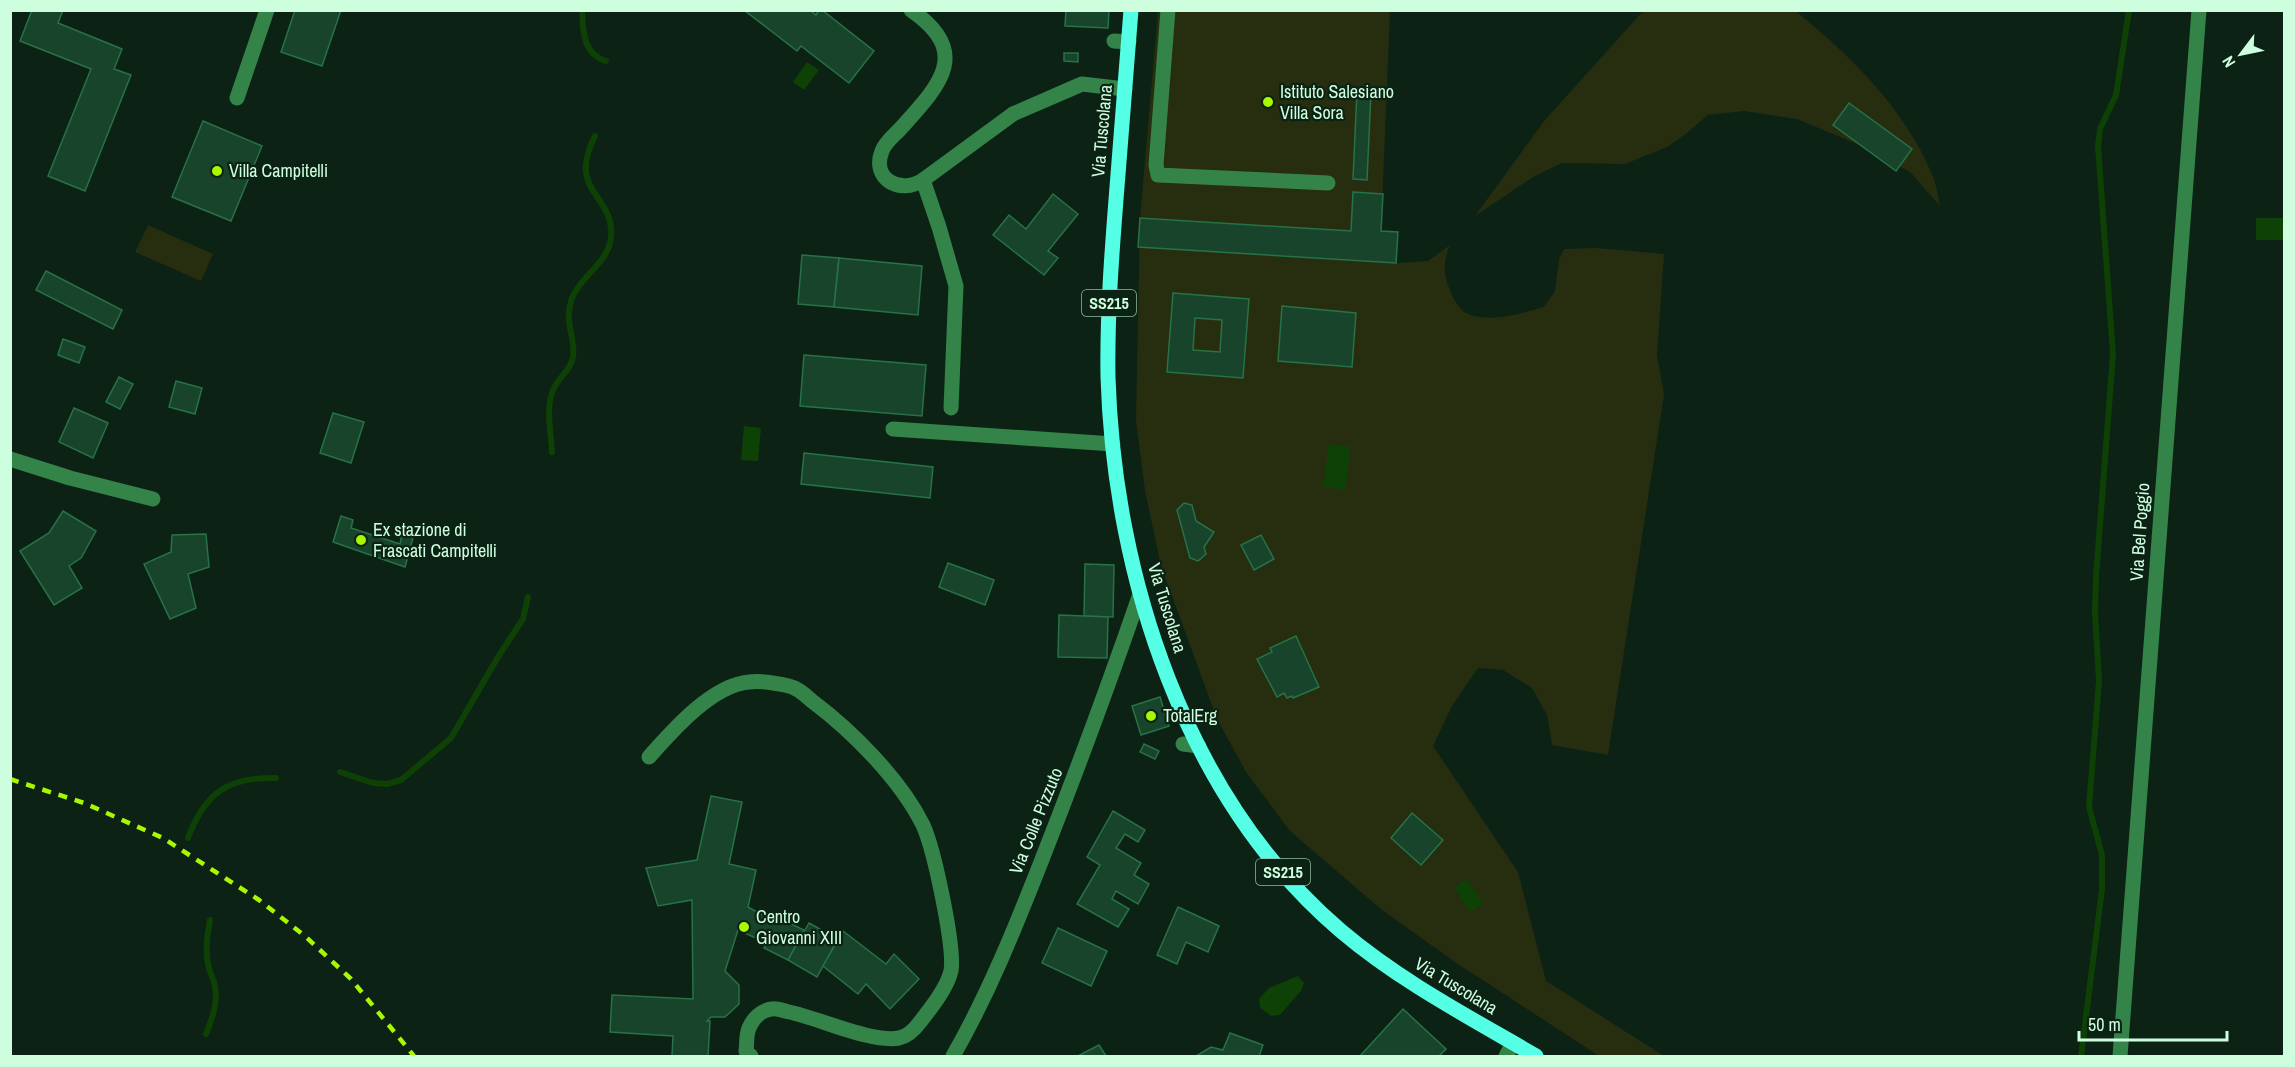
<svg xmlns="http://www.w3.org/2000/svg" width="2295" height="1067" viewBox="0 0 2295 1067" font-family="'Archivo Narrow',sans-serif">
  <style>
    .green { fill: #272d0f }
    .water { fill: #0e4106 }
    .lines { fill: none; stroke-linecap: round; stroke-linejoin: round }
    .stream { stroke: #0e4106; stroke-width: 6 }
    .building { fill: #17442a; stroke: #277247; stroke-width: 1.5; fill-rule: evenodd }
    .minor { stroke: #348449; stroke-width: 15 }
    .major { stroke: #54ffe6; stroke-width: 15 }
    .rail { stroke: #a7f800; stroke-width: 4.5; stroke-dasharray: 9 8; stroke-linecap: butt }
    .poi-dot { fill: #a7f800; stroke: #0c2215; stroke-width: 2 }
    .labels { text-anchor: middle; stroke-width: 4.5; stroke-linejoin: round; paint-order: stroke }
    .shield { fill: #0c2215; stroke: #93bda2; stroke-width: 1.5 }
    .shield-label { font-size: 16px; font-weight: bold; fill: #cdffde }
    .poi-label { font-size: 18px; fill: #cdffde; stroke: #0c2215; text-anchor: start }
    .street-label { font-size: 18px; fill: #cdffde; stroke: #0c2215 }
  </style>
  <rect width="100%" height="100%" fill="#0c2215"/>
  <g class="green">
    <path d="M1644,10l152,1c55,46 107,95 136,163 4,10 6,21 8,32l-30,-34 -48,-26 -65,-27 -53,-8 -36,4 -21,18 -20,14 -42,17 -63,-1 -29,14 -58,39 69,-95z"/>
    <path d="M1158,11h232l-9,220 17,1 -1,31 31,-2 22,-16c-7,17 -7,29 0,45 3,8 9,19 16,23 22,11 57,0 78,-6l11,-16 4,-32 5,-10 33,-1 67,6 -7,101 7,40 -56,360 -56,-10 -5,-30 -15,-27 -29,-18 -25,-2 -26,38 -19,40 85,126 28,109 118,75h-65l-144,-94 -73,-52 -92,-79 -44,-59 -29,-53 -56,-153 -16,-75 -9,-70 4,-203z"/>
    <path d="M148,225l65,29 -12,27 -66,-29z"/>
  </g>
  <g class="water">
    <path d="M807,62l12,8 -15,20 -11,-8z"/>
    <rect x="2256" y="218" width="28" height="22"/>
    <path d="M744,426l17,2 -3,33 -17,-1z"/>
    <path d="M1329,444l22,3 -6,43 -22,-3z"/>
    <path d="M1467,879l16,25 -13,8 -16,-25z"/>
    <path d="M1298,976l6,7 -3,8 -21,24 -9,1 -11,-8 -1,-9 10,-11z"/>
  </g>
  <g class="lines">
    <g class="stream">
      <path d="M582,10c1,21 1,44 24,51"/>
      <path d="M552,452c-1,-20 -7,-46 2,-64 5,-11 17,-18 19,-31 3,-20 -10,-35 -1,-59 9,-23 37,-35 39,-61 4,-43 -45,-44 -16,-101"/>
      <path d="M340,772l33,11 14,1 14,-4 50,-42 47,-81 25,-38 5,-22"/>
      <path d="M188,838c17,-45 39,-61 88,-60"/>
      <path d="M206,1034c7,-17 13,-34 8,-52 -2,-6 -5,-12 -6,-18 -3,-15 -1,-29 2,-44"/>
      <path d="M2081,1056l21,-167v-34l-13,-48 10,-126 -4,-69 1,-35 17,-223 -15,-208 2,-17 16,-34 13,-85"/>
    </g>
  </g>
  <g class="building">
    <path d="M32,10h31l-5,13 64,26 -8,20 17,6 -46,116 -37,-15 43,-107 -71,-28z"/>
    <path d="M295,10h46l-19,56 -41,-14z"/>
    <path d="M744,10h66l6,5 3,-5h3l52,41 -25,32 -48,-37 -4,5z"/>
    <path d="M1066,10h43l-1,18 -43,-2z"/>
    <path d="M1064,53h14v9l-14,-1z"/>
    <path d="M1357,91l14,1 -4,88 -14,-1z"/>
    <path d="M1849,103l63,46 -16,22 -63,-46z"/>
    <path d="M203,121l59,25 -31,75 -59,-24z"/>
    <path d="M1353,192l30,2 -2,37 17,1 -2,31 -258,-16 2,-29 211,13z"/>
    <path d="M1053,194l25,20 -30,37 10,7 -14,17 -51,-40 16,-20 17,14z"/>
    <path d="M802,255l37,3 -5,49 -36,-3z"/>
    <path d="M839,258l83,8 -4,49 -84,-8z"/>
    <path d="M46,271l76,39 -9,19 -77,-39z"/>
    <path d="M1173,293l76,6 -6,79 -76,-6zM1195,318l27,2 -2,32 -27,-2z"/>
    <path d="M1282,306l74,7 -4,54 -74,-6z"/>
    <path d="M63,339l22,8 -6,16 -21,-8z"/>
    <path d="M804,355l122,10 -4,51 -122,-10z"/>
    <path d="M119,377l14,7 -13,25 -14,-7z"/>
    <path d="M176,381l26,7 -7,26 -26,-7z"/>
    <path d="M74,408l34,15 -15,35 -34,-16z"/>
    <path d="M333,413l31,9 -13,41 -31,-10z"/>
    <path d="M804,453l129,14 -3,31 -129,-14z"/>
    <path d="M1184,503l8,2 4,16 18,11 -10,15 2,7 -8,7 -8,-3 -13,-48z"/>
    <path d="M63,511l33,20 -15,27 -12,8 13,22 -28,17 -34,-54 29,-18z"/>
    <path d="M341,516l12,4 -2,8 49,16 2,-10 11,4 -8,29 -72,-25z"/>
    <path d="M206,534l3,33 -21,7 8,34 -26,11 -26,-55 27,-12 1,-17z"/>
    <path d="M1261,535l13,24 -20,11 -13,-25z"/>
    <path d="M948,563l46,17 -9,25 -46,-18z"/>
    <path d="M1085,564l29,1 -1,52 -29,-1z"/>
    <path d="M1059,615l49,2 -1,41 -49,-1z"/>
    <path d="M1296,636l23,51 -26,11 -1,-2 -5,2 -3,-5 -7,4 -20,-38 15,-7 -2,-4z"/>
    <path d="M1160,697l9,29 -28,9 -9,-29z"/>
    <path d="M1144,744l15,7 -4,8 -15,-7z"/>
    <path d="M711,796l31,6 -13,62 27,6 -8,37 29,16 2,-5 25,12 -16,30 -24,-12 3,-5 -29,-13 -13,41 14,14v19l-14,13h-14l-4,4h3l-2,35h-36l1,-20 -63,-4 2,-37 81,4 -1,-99 -34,6 -12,-38 51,-8z"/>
    <path d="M1113,811l32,19 -7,12 -13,-8 -9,14 25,15 -7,12 15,9 -11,20 -22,-13 -4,8 17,10 -11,18 -41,-23 23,-39 -13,-8z"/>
    <path d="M1412,813l31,27 -22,25 -30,-27z"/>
    <path d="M1178,907l41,19 -11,26 -22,-10 -9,22 -20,-9z"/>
    <path d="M809,923l29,16 -21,38 -29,-17z"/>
    <path d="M1058,928l49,23 -16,35 -49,-23z"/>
    <path d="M843,931l43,33 8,-10 25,25 -29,30 -24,-25 -8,10 -35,-28z"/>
    <path d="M1403,1009l43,40 -7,7h-79z"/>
    <path d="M1230,1033l33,12 -4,11h-63l15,-9 12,3z"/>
    <path d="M1099,1045l7,11h-28z"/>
  </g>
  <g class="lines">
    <g class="minor">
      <path d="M911,10c61,42 29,75 -9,117 -6,7 -17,15 -20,24 -11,28 18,44 41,29"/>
      <path d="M1168,10l-12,155 2,10 170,8"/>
      <path d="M1114,41l15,1"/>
      <path d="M237,98l30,-88"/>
      <path d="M951,408l5,-122 -17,-59 -16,-47 90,-66 69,-30 43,5"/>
      <path d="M893,429l220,15"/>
      <path d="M10,459l60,19 83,21"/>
      <path d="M1183,744l16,2"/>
      <path d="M649,757c23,-26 63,-72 100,-75 13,-2 27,1 40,4 9,2 16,9 23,15 40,30 88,78 111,124 11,24 32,122 28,146 -4,17 -20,37 -31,51 -5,7 -12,14 -21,16 -28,5 -80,-20 -110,-26 -5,-1 -12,-4 -17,-3 -11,1 -19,10 -23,19 -3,7 -2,16 -3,23l5,5"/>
      <path d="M953,1056c35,-61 62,-128 88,-194 35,-89 68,-178 99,-268"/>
      <path d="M1506,1056l7,-13"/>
      <path d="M2120,1056l79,-1046"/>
    </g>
    <path class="major" d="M1131,10c-5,59 -9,118 -14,177 -5,63 -10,126 -9,190 6,199 77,421 233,554 59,50 128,86 195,125"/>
    <path class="rail" d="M10,779l74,24 79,35 96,62 47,37 45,42 63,77"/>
  </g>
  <g class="poi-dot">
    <circle cx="1268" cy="102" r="6"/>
    <circle cx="217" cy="171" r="6"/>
    <circle cx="361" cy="540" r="6"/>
    <circle cx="1151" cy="716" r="6"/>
    <circle cx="744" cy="927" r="6"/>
  </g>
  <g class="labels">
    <g class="shield">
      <rect x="1082" y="290" width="54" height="26" rx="4.5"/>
      <rect x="1256" y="859" width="54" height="26" rx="4.5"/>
    </g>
    <g class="shield-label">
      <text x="1109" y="309">SS215</text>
      <text x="1283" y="878">SS215</text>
    </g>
    <g class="poi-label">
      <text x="1280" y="98">Istituto Salesiano<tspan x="1280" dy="21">Villa Sora</tspan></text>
      <text x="229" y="177">Villa Campitelli</text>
      <text x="373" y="536">Ex stazione di<tspan x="373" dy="21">Frascati Campitelli</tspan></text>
      <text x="1163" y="722">TotalErg</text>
      <text x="756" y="923">Centro<tspan x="756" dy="21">Giovanni XIII</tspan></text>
    </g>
    <g class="street-label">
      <text transform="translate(1102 131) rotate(-85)" y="6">Via Tuscolana</text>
      <text transform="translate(2140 532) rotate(-86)" y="6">Via Bel Poggio</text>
      <text transform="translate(1167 608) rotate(73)" y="6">Via Tuscolana</text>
      <text transform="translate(1036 821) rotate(-68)" y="6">Via Colle Pizzuto</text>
      <text transform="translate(1456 986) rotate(31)" y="6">Via Tuscolana</text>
    </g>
  </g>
  <rect width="2295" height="1067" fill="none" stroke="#cdffde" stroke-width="24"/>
  <g transform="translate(2241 54) rotate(238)" stroke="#0c2215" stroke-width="4.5" paint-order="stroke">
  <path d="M0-4.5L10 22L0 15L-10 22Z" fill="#cdffde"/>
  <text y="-9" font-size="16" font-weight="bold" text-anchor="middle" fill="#cdffde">N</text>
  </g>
  <path d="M2079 1031v9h148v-9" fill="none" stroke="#cdffde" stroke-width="3"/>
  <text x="2088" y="1031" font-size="18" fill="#cdffde" stroke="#0c2215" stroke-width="4.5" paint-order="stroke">50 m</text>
</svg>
